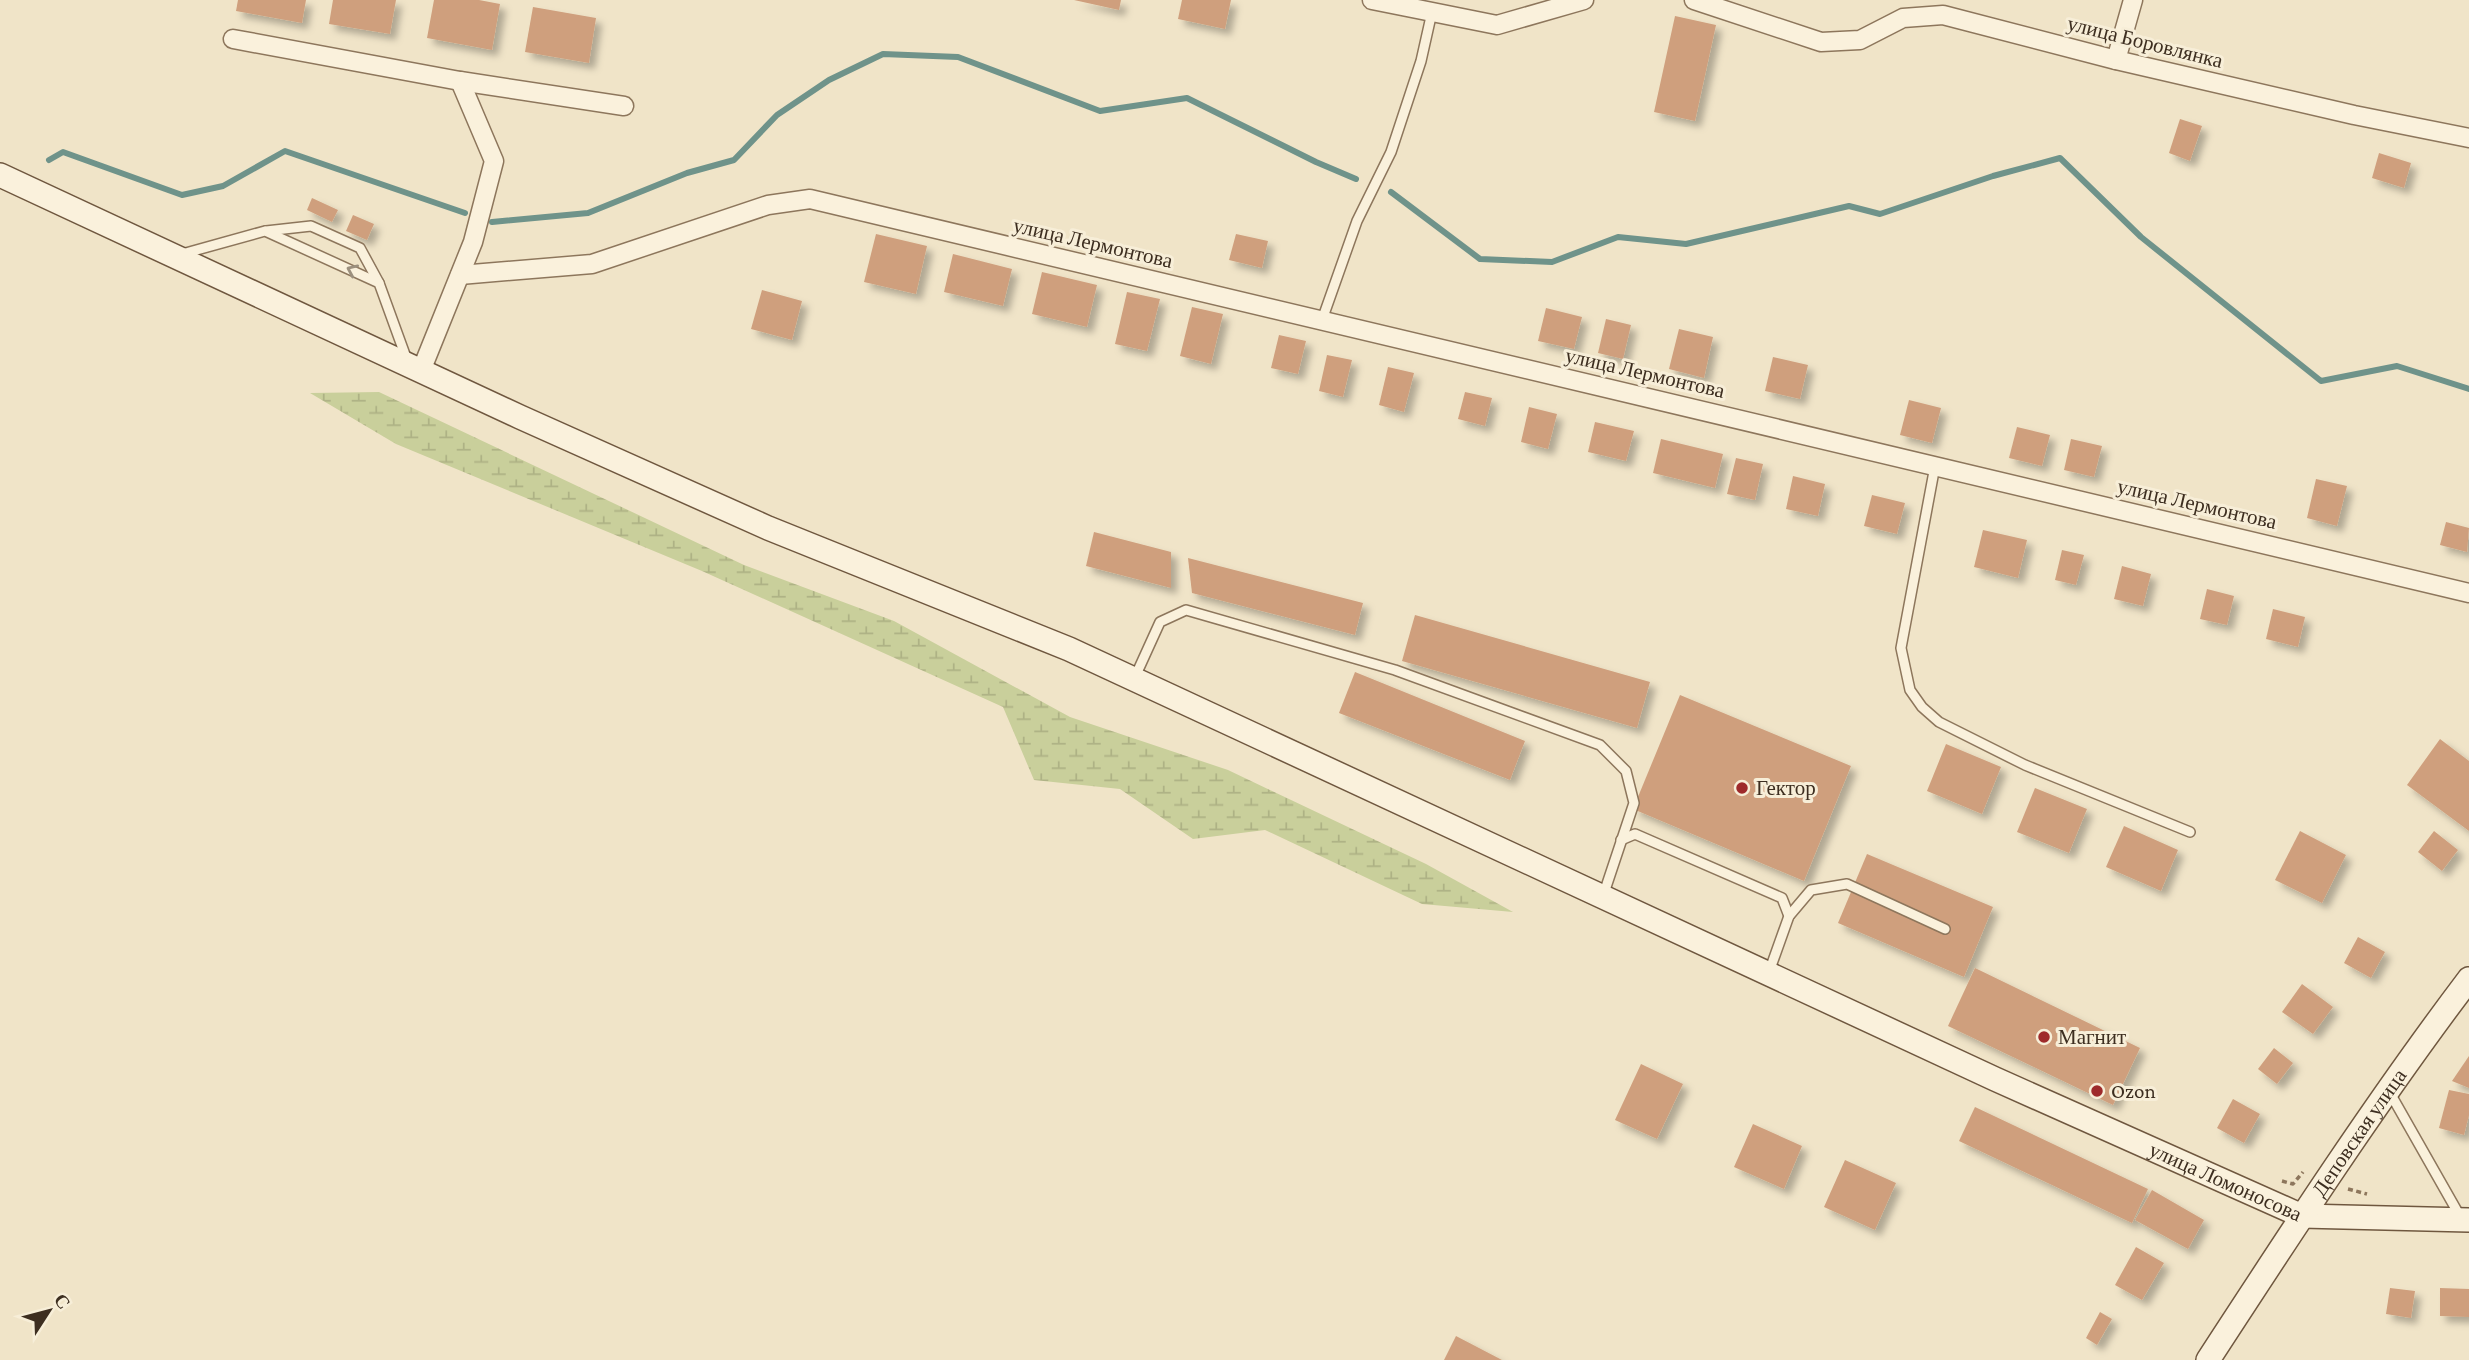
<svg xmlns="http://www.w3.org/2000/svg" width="2469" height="1360" viewBox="0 0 2469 1360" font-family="'Crimson Pro',serif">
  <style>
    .wetland { fill: url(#wetland-marsh) }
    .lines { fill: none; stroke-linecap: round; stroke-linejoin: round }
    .stream { stroke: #6f938a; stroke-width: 6 }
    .building { fill: #cf9f7d; filter: url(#shadow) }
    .lane-casing { stroke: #8d765c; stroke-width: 12 }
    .street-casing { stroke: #8d765c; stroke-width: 21 }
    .secondary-casing { stroke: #6f573f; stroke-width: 26 }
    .path { stroke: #8d765c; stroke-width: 3.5; stroke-dasharray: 5 3.5; stroke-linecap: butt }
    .lane { stroke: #faf1dc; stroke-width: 9 }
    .street { stroke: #faf1dc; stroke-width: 18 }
    .secondary { stroke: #faf1dc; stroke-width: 23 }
    .oneway { stroke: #9c907e }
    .poi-dot { fill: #9e2a2b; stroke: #f7eed8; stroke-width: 2.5 }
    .labels { text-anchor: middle; stroke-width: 6; stroke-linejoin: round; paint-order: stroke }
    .street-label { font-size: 21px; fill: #3d2e20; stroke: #f7eed8 }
    .poi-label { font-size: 21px; fill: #3d2e20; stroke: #f7eed8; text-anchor: start }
  </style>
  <defs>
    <pattern id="wetland-marsh" width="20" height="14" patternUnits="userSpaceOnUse" patternTransform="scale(1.75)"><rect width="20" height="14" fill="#c9cf9b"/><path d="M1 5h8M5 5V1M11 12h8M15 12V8" fill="none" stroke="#aeb285"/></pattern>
    <filter id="shadow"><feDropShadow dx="6" dy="6" stdDeviation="3.5" flood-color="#0004"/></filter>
  </defs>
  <rect width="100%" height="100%" fill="#f0e4c8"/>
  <path class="wetland" d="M379,392l365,173 150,56 176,96 158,53 198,94 87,48 -91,-8 -157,-74 -72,9 -73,-50 -86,-9 -31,-73 -301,-136 -306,-127 -86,-51z"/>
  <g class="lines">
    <g class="stream">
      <path d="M49,160l14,-8 119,43 41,-9 62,-35 180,62"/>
      <path d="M1391,192l89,67 72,3 66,-25 68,7 163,-38 31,8 113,-38 67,-18 81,79 180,144 76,-15 72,23"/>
      <path d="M492,222l96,-9 99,-40 47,-13 43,-45 52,-35 54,-26 75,3 142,54 87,-13 129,64 40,17"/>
    </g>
  </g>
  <g class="building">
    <path d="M238,0h68l-4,23 -66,-12z"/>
    <path d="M333,0h63l-6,34 -61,-10z"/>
    <path d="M434,0h45l21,4 -8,46 -65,-12z"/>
    <path d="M1074,0h47l-2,10z"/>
    <path d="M1182,0h49l-6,29 -47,-10z"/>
    <path d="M533,7l63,11 -7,45 -64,-11z"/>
    <path d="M1675,16l41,9 -21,96 -41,-9z"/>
    <path d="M2180,119l22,7 -12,35 -21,-8z"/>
    <path d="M2379,153l32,10 -7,25 -32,-10z"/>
    <path d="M312,198l26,12 -6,12 -25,-12z"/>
    <path d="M353,215l21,9 -7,16 -21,-9z"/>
    <path d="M876,234l51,12 -11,48 -52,-12z"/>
    <path d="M1236,234l32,7 -6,27 -33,-8z"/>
    <path d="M953,254l59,15 -9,37 -59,-14z"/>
    <path d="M1042,272l55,13 -10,42 -55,-13z"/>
    <path d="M762,290l40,11 -10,39 -41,-11z"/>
    <path d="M1127,292l33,7 -13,52 -32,-7z"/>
    <path d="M1192,307l31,7 -12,50 -31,-8z"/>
    <path d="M1546,308l36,9 -8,32 -36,-8z"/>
    <path d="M1606,319l25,6 -8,34 -25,-6z"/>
    <path d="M1679,329l34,8 -9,41 -35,-9z"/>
    <path d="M1279,335l27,6 -8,33 -27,-6z"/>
    <path d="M1327,355l25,5 -9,37 -24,-6z"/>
    <path d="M1773,357l35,8 -8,34 -35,-8z"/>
    <path d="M1388,367l26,6 -10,39 -25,-7z"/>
    <path d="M1465,392l27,6 -7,28 -27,-7z"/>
    <path d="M1909,400l32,8 -9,35 -32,-8z"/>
    <path d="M1529,407l28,7 -9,35 -27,-7z"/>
    <path d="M1595,422l39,9 -8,30 -38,-9z"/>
    <path d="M2017,427l33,8 -8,31 -33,-8z"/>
    <path d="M1661,439l62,15 -8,34 -62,-15z"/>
    <path d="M2071,439l31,7 -8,31 -30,-7z"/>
    <path d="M1736,458l27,6 -8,36 -28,-6z"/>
    <path d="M1793,476l32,8 -7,32 -32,-7z"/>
    <path d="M2316,479l31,7 -10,40 -30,-8z"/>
    <path d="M1872,495l33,8 -8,31 -33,-8z"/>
    <path d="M2446,522l23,6 -2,24 -27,-7z"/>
    <path d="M1983,530l44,10 -9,38 -44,-11z"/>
    <path d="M1094,532l77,20v36l-85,-22z"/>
    <path d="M2062,550l22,5 -8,30 -21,-5z"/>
    <path d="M1188,558l175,45 -8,32 -163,-42z"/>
    <path d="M2122,566l29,8 -8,32 -29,-7z"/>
    <path d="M2207,589l27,7 -7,29 -27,-6z"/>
    <path d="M2273,609l32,8 -7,30 -32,-8z"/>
    <path d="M1415,615l235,67 -13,46 -235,-67z"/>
    <path d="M1355,672l170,69 -15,39 -171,-67z"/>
    <path d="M1680,695l171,71 -47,115 -171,-72z"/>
    <path d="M2440,739l29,22v70l-62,-46z"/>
    <path d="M1946,744l55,23 -19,47 -55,-23z"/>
    <path d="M2035,788l52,21 -18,44 -52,-21z"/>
    <path d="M2124,826l54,24 -17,41 -55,-24z"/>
    <path d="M2300,831l46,24 -24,48 -47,-23z"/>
    <path d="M2434,831l24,19 -16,21 -24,-19z"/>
    <path d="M1867,854l126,53 -29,70 -126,-54z"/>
    <path d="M2358,937l27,15 -14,26 -27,-15z"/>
    <path d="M1975,968l165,80 -27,57 -165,-79z"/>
    <path d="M2302,984l31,23 -20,27 -31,-22z"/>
    <path d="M2274,1048l19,15 -16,21 -19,-15z"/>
    <path d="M2469,1056v32l-17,-7z"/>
    <path d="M1641,1064l42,20 -26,55 -42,-19z"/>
    <path d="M2449,1090l20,4v21l-5,20 -25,-7z"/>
    <path d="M2233,1099l27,15 -16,29 -27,-15z"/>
    <path d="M1975,1107l173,82 -16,34 -173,-82z"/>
    <path d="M1753,1124l49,22 -18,43 -50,-22z"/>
    <path d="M1845,1160l51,23 -21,47 -51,-23z"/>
    <path d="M2152,1190l52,30 -16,29 -53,-29z"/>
    <path d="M2136,1247l28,16 -22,37 -27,-15z"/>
    <path d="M2390,1288l25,3 -4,27 -25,-4z"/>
    <path d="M2440,1288l29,1v28l-29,-1z"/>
    <path d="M2100,1312l12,7 -15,26 -11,-7z"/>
    <path d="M1456,1336l46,24h-58z"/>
  </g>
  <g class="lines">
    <defs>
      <g id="lane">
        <path d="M266,231l45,-5 49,22 19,35"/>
        <path d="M182,254l83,-23 114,52 28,77"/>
        <path d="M1322,320l35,-99 34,-69 30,-91 11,-49"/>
        <path d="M1935,466l-34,182 9,42 12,17 17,15 86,43 165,67"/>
        <path d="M1135,677l25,-55 26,-12 209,60 205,75 26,26 8,32 -31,93"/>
        <path d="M1621,840l14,-6 147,64 7,18"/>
        <path d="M1769,972l20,-56 22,-26 36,-6 98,45"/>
        <path d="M2390,1093l71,125"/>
      </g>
      <g id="street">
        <path d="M1372,0l125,25 87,-25"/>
        <path d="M1694,0l127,42 39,-2 43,-22 40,-3 173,45 238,55 115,23"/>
        <path d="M233,39l227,42 164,25"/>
        <path d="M2116,60l17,-60"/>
        <path d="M460,275l132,-11 176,-59 42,-6 1659,394"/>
        <path d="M421,371l52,-129 21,-81 -34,-80"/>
      </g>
      <g id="secondary">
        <path id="s1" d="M0,175l520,242 248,111 301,121 926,430 307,137 167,4"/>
        <path id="s2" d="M2208,1360c84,-129 168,-258 261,-381"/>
      </g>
    </defs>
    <use href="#lane" class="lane-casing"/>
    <use href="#street" class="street-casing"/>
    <use href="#secondary" class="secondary-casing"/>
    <g class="path">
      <path d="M2282,1181l11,3 10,-12"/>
      <path d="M2348,1189l19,5"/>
    </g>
    <use href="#lane" class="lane"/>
    <use href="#street" class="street"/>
    <use href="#secondary" class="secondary"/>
  </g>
  <defs><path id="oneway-chevron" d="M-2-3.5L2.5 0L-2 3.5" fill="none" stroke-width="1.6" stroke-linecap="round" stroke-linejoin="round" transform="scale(1.75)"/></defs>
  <use class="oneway" href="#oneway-chevron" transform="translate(352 270) rotate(-156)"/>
  <g class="poi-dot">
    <circle cx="1742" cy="788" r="7"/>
    <circle cx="2044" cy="1037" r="7"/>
    <circle cx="2097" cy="1091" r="7"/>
  </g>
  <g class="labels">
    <g class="street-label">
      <text transform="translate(2145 42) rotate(14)" y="7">улица Боровлянка</text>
      <text transform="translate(1093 243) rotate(13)" y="7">улица Лермонтова</text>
      <text transform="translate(1645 373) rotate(13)" y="7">улица Лермонтова</text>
      <text transform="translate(2197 504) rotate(13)" y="7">улица Лермонтова</text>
      <text dy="7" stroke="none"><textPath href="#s2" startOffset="273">Деповская улица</textPath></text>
      <text dy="7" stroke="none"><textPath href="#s1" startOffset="2443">улица Ломоносова</textPath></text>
    </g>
    <g class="poi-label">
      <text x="1756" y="795">Гектор</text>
      <text x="2058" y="1044">Магнит</text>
      <text x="2111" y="1098">Ozon</text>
    </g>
  </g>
  <g transform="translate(49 1311) rotate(54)" stroke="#f7eed8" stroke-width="5" paint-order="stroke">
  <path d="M0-5L12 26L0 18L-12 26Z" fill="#3d2e20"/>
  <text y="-10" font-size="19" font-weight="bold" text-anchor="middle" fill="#3d2e20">С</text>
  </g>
</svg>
